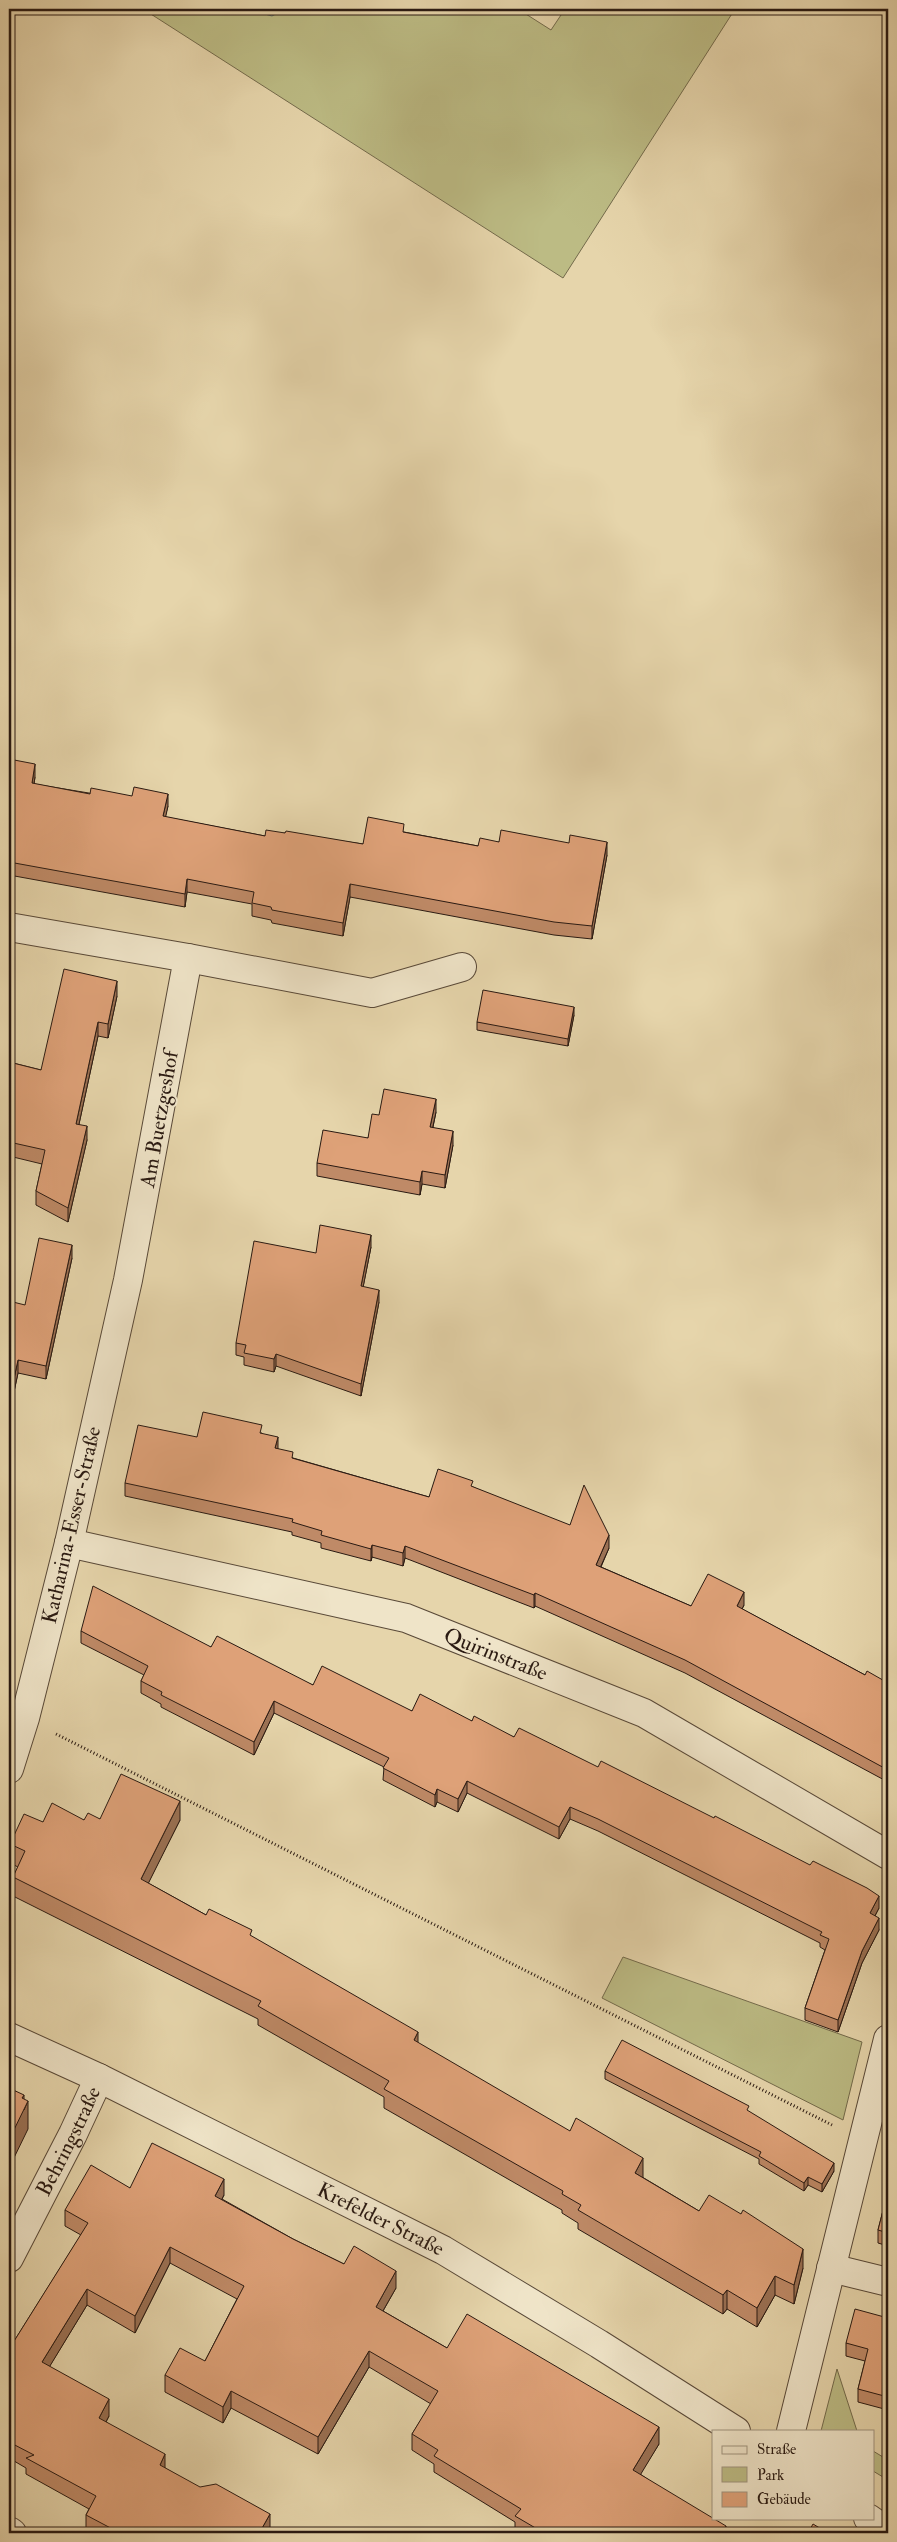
<svg xmlns="http://www.w3.org/2000/svg" width="897" height="2542" viewBox="0 0 897 2542" font-family="'IM FELL Double Pica',serif">
  <style>
    .green { fill: #bcbb84; stroke: #736a4b }
    .water { fill: #97b8af; stroke: #6b7970 }
    .lines { fill: none; stroke-linecap: round; stroke-linejoin: round }
    .minor-casing { stroke: #594938; stroke-width: 30 }
    .tertiary-casing { stroke: #594938; stroke-width: 30 }
    .path { stroke: #2a1a12; stroke-width: 3; stroke-dasharray: 1 2.5; stroke-linecap: butt }
    .minor { stroke: #efe4c8; stroke-width: 28 }
    .tertiary { stroke: #efe4c8; stroke-width: 28 }
    .wall { fill: #bf8a67; stroke: #2a1a12 }
    .shaded-wall { fill: #9b7154; stroke: #2a1a12 }
    .building { fill: #dea178; stroke: #2a1a12 }
    .labels { text-anchor: middle; stroke-width: 4; stroke-linejoin: round; paint-order: stroke }
    .street-label { font-size: 21px; fill: #2a1a12; stroke: #efe4c8 }
  </style>
  <rect width="100%" height="100%" fill="#e6d5ab"/>
  <filter id="stains"><feTurbulence type="fractalNoise" baseFrequency=".004" numOctaves="4"/><feColorMatrix values="0 0 0 0 .2 0 0 0 0 .09 0 0 0 0 .02 0 0 0 .5 -.17"/></filter>
  <radialGradient id="worn" r=".72"><stop offset=".6" stop-color="#630" stop-opacity="0"/><stop offset="1" stop-color="#630" stop-opacity=".3"/></radialGradient>
  <g class="green">
    <path d="M143,9h103l10,4 29,-4h233l33,21 14,-21h170l-172,269z"/>
    <path d="M623,1957l239,85 -19,78 -241,-122z"/>
    <path d="M837,2369l20,62h-36z"/>
    <path d="M873,2451l15,9v20l-15,-9z"/>
  </g>
  <path class="water" d="M246,9h39l-13,7z"/>
  <g class="lines">
    <defs>
      <g id="minor">
        <path d="M9,927l179,31 -60,322 -59,263 -44,175 -16,51"/>
        <path d="M188,958l184,35 90,-26"/>
        <path id="s1" d="M69,1543l337,75 238,95 244,142"/>
        <path d="M831,2268l57,14"/>
        <path d="M791,2431l97,-392"/>
        <path d="M9,2531l3,2"/>
      </g>
      <g id="tertiary">
        <path id="s2" d="M9,2037l90,41 344,172 156,94 137,87"/>
        <path id="s3" d="M9,2258l64,-124 26,-56"/>
        <path d="M868,2518l20,14"/>
      </g>
    </defs>
    <use href="#minor" class="minor-casing"/>
    <use href="#tertiary" class="tertiary-casing"/>
    <path class="path" d="M56,1734l776,391"/>
    <use href="#minor" class="minor"/>
    <use href="#tertiary" class="tertiary"/>
  </g>
  <g class="wall">
    <path d="M9,759l26,18 -1,7 134,22 -3,11 100,19 20,-3 78,11 41,-12 74,14 21,-4 108,13 -15,84 -38,-4 -204,-38 -7,39 -71,-13 -1,-3 -19,-4v-12l-65,-12 -2,15 -176,-32z"/>
    <path d="M117,996l-9,42 -10,-2 -19,88 8,16 -19,82 -32,-17v-14l6,-27 -33,-8v-94l32,8z"/>
    <path d="M574,1015l-6,31 -91,-16v-8z"/>
    <path d="M436,1112l-3,15 20,18 -8,43 -23,-4 -2,11 -103,-19v-13l51,-25 11,-23z"/>
    <path d="M371,1247l-8,40 16,15 -18,94 -85,-30 -2,6 -30,-7v-8l-8,-2v-12l80,-90z"/>
    <path d="M72,1258l-26,121 -28,-6 -9,42 16,-110z"/>
    <path d="M262,1433l16,16 15,9 136,39 44,-10 136,61 -8,19 90,39 53,-1 -2,4 123,66 23,8v99l-203,-109 -150,-67 -1,2 -129,-50 -2,8 -31,-9 -1,4 -50,-13v-5l-29,-8v-3l-167,-36v-13l72,-46z"/>
    <path d="M81,1631l130,16 102,38 99,26 60,10 42,16 365,171 -4,8 4,14 -17,33 -24,69 -33,-12v-12l20,-58 -5,-3v-4l-222,-112 -28,-12 -11,20 -92,-46 -9,19 -21,-10 -2,5 -52,-27 1,-13 -110,-54 -20,42 -93,-48v-3l-20,-11v-12l3,-6 -63,-32z"/>
    <path d="M100,1819l80,1 -32,63 58,32 46,22 166,106 281,168 104,57 -9,36 -19,-9 -18,32 -30,-18 -4,5 -145,-85v-6l-16,-10v-3l-178,-102v-11l-126,-72v-6l-245,-123v-19l5,-10 -8,-4v-19l33,-22z"/>
    <path d="M605,2071l144,41 85,59 -12,21 -14,-7 -4,6 -45,-27v-5l-154,-80z"/>
    <path d="M130,2188l94,7 -2,4 71,40 51,25 52,24 -13,23 64,37 212,96 -19,30 86,59h-211v-11l-81,-50v-8l-22,-14v-16l19,-30 -62,-37 -51,87 -87,-46 -8,15 -58,-31v-17l40,-14 32,-62 -67,-36 -35,70 -48,-28 -38,62 60,49 -3,6 59,46 105,62 -2,3h-178l-4,-2v-16l3,-6 -63,-35v-6l-17,-10v-114l2,2 70,-111 -16,-9v-16z"/>
    <path d="M888,2191v55l-10,-3v-13z"/>
    <path d="M888,2318v92l-30,-8v-13l7,-28 -19,-5v-13z"/>
  </g>
  <g class="shaded-wall">
    <path d="M35,764v13l-3,19v-13z"/>
    <path d="M168,794v12l-5,23v-13z"/>
    <path d="M607,842v13l-15,84v-13z"/>
    <path d="M187,879v13l-2,15v-13z"/>
    <path d="M350,884v13l-7,39v-13z"/>
    <path d="M117,981v15l-9,42v-14z"/>
    <path d="M574,1007v8l-6,31v-7z"/>
    <path d="M98,1022v14l-22,102v-14z"/>
    <path d="M436,1099v13l-6,28v-13z"/>
    <path d="M87,1126v14l-19,82v-14z"/>
    <path d="M453,1131v14l-8,43v-13z"/>
    <path d="M422,1171v13l-2,11v-13z"/>
    <path d="M371,1235v12l-10,51v-12z"/>
    <path d="M72,1245v13l-26,121v-13z"/>
    <path d="M379,1290v12l-18,94v-12z"/>
    <path d="M276,1354v12l-2,6v-13z"/>
    <path d="M18,1360v13l-9,42v-13z"/>
    <path d="M278,1437v12l-3,-1z"/>
    <path d="M609,1535v13l-13,29v-12z"/>
    <path d="M372,1545v12l-1,4v-12z"/>
    <path d="M405,1546v12l-2,8v-13z"/>
    <path d="M744,1592v13l-7,14v-13z"/>
    <path d="M535,1593v13l-1,2v-13z"/>
    <path d="M274,1701v12l-20,42v-13z"/>
    <path d="M467,1781v12l-9,19v-13z"/>
    <path d="M437,1789v13l-2,5v-12z"/>
    <path d="M180,1801v19l-39,78v-19z"/>
    <path d="M570,1807v12l-11,20v-12z"/>
    <path d="M879,1896v12l-9,17v-12z"/>
    <path d="M879,1918v12l-17,33 -24,69v-12l24,-69z"/>
    <path d="M418,2032v20l-4,-12z"/>
    <path d="M24,2095v15l4,-9v28l-19,39v-28l13,-42z"/>
    <path d="M643,2158v20l-8,-5z"/>
    <path d="M834,2163v8l-12,21v-8z"/>
    <path d="M808,2177v8l-4,6v-8z"/>
    <path d="M224,2179v16l-9,17v-16z"/>
    <path d="M170,2247v16l-35,70v-17z"/>
    <path d="M803,2249v19l-9,36v-19z"/>
    <path d="M396,2271v17l-20,35v-16z"/>
    <path d="M775,2276v19l-18,32v-19z"/>
    <path d="M87,2289v16l-45,74v-17z"/>
    <path d="M727,2290v19l-4,5v-19z"/>
    <path d="M369,2351v16l-51,87v-17z"/>
    <path d="M231,2391v17l-8,15v-16z"/>
    <path d="M109,2399v17l-10,19v-17z"/>
    <path d="M659,2427v17l-26,43v-17z"/>
    <path d="M165,2454v16l-5,-5z"/>
    <path d="M270,2514v16l-2,3h-7v-3z"/>
    <path d="M726,2526v7h-4v-1z"/>
  </g>
  <g class="building">
    <path d="M9,759l26,5 -3,19 58,11 1,-6 41,8 2,-9 34,7 -5,22 102,20 1,-6 19,3 1,-2 77,13 5,-27 36,7 -1,8 75,14 2,-8 19,4 2,-12 68,13 1,-8 37,7 -15,84 -38,-4 -204,-38 -7,39 -71,-13 -1,-3 -19,-4 2,-11 -67,-13 -2,15 -176,-32z"/>
    <path d="M64,969l53,12 -9,43 -10,-2 -22,102 11,2 -19,82 -32,-17 9,-41 -36,-8v-80l32,8z"/>
    <path d="M483,990l91,17 -6,32 -91,-17z"/>
    <path d="M384,1089l52,10 -6,28 23,4 -8,44 -23,-4 -2,11 -103,-19 6,-33 45,8 4,-24 7,1z"/>
    <path d="M320,1225l51,10 -10,51 18,4 -18,94 -85,-30 -2,5 -30,-6 2,-8 -10,-2 18,-102 62,12z"/>
    <path d="M39,1238l33,7 -26,121 -28,-6 -9,42v-101l16,4z"/>
    <path d="M203,1412l59,13 -2,8 18,4 -3,11 18,4 -1,6 137,39 9,-28 35,12 -2,5 99,39 14,-40 25,50 -13,30 95,41 17,-32 36,18 -7,14 128,69 2,-4 21,12v87l-203,-110 -150,-67 -1,2 -129,-49 -2,7 -31,-8 -1,4 -50,-14 1,-4 -30,-9 1,-3 -168,-36 13,-58 59,12z"/>
    <path d="M93,1586l118,61 6,-11 96,49 9,-19 90,45 8,-17 52,27 2,-5 40,21 5,-9 79,39 3,-6 113,57 1,-2 95,49 3,-4 54,27 12,8 -9,17 9,5 -17,33 -24,69 -33,-12 24,-69 -9,-4 2,-3 -224,-113 -28,-12 -11,20 -92,-46 -9,18 -21,-10 -2,6 -52,-27 6,-10 -115,-57 -20,41 -93,-47 1,-3 -21,-11 7,-15 -67,-35z"/>
    <path d="M121,1774l59,27 -39,78 65,36 3,-6 43,21 -2,5 168,97 -4,8 156,91 6,-13 67,40 -8,15 64,38 10,-16 32,19 2,-4 60,39 -9,36 -19,-9 -18,32 -30,-18 -4,5 -145,-85 3,-5 -19,-11 1,-3 -179,-102 5,-8 -131,-75 3,-5 -248,-124 12,-26 -15,-7 14,-30 19,8 9,-19 32,17 4,-7 12,6z"/>
    <path d="M622,2040l127,66 -2,4 87,53 -12,21 -14,-7 -4,6 -45,-27 2,-4 -156,-81z"/>
    <path d="M9,2088l15,7 -2,3 6,3 -19,39z"/>
    <path d="M152,2143l72,36 -9,17 78,43 51,25 10,-18 42,25 -20,36 71,41 20,-34 192,113 -26,43 93,56 -4,6 3,1h-181l-29,-17 6,-7 -87,-53 4,-6 -26,-16 26,-43 -69,-40 -51,86 -87,-46 -8,16 -58,-32 15,-27 25,13 39,-75 -74,-39 -35,69 -48,-27 -45,73 67,37 -10,19 66,36 -5,11 40,22 16,-3 54,30 -9,16 6,3h-147l-34,-18 10,-19 -70,-38 8,-3 -25,-13v-98l2,2 77,-123 -23,-13 26,-45 39,23z"/>
    <path d="M888,2191v42l-10,-3z"/>
    <path d="M855,2309l33,9v79l-30,-8 10,-40 -22,-6z"/>
    <path d="M813,2524l15,9h-20z"/>
  </g>
  <g class="labels">
    <g class="street-label">
      <text transform="translate(159 1119) rotate(-80)" y="7">Am Buetzgeshof</text>
      <text transform="translate(71 1525) rotate(-77)" y="7">Katharina-Esser-Straße</text>
      <text dy="7" stroke="none"><textPath href="#s1" startOffset="442">Quirinstraße</textPath></text>
      <text dy="7" stroke="none"><textPath href="#s3" startOffset="131">Behringstraße</textPath></text>
      <text dy="7" stroke="none"><textPath href="#s2" startOffset="414">Krefelder Straße</textPath></text>
    </g>
  </g>
  <rect width="897" height="2542" fill="none" stroke="#e6d5ab" stroke-width="30"/>
  <rect x="10" y="10" width="877" height="2522" fill="none" stroke="#2a1a12" stroke-width="2.5"/>
  <rect x="15" y="15" width="867" height="2512" fill="none" stroke="#2a1a12"/>
  <rect x="712" y="2430" width="162" height="90" fill="#efe4c8" stroke="#a0937f"/>
  <rect x="722" y="2446" width="25" height="8" fill="#efe4c8" stroke="#a0937f"/>
  <text x="757" y="2454" font-size="15" fill="#2a1a12">Straße</text>
  <rect x="722" y="2467" width="25" height="15" fill="#bcbb84" stroke="#a0937f"/>
  <text x="757" y="2480" font-size="15" fill="#2a1a12">Park</text>
  <rect x="722" y="2492" width="25" height="15" fill="#dea178" stroke="#a0937f"/>
  <text x="757" y="2504" font-size="15" fill="#2a1a12">Gebäude</text>
  <rect width="100%" height="100%" filter="url(#stains)"/>
  <rect width="100%" height="100%" fill="url(#worn)"/>
</svg>
